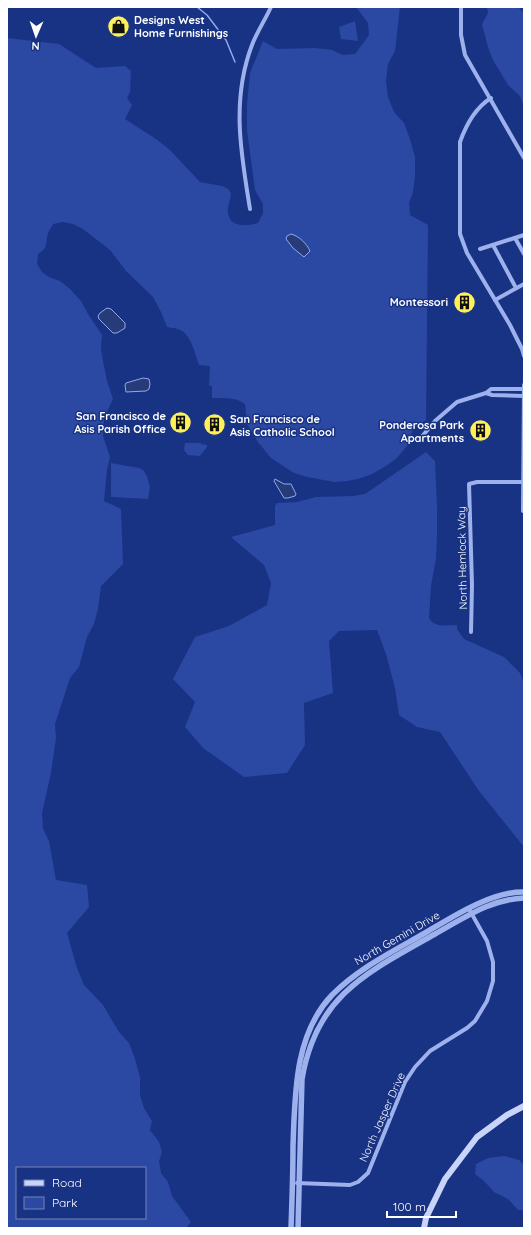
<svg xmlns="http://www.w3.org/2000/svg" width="531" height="1235" viewBox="0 0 531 1235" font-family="Quicksand,sans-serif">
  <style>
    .green { fill: #2b49a3; fill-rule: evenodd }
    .water { fill: #273b79; stroke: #8fa9ef }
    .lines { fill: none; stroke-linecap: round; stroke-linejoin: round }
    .stream { stroke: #8fa9ef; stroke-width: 1.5 }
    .minor { stroke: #9db1ec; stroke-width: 4 }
    .tertiary { stroke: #9db1ec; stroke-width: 5.5 }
    .secondary { stroke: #c9d4f9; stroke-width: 6 }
    .labels { text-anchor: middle; stroke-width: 3; stroke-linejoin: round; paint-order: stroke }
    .poi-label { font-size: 11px; font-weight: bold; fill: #fff; stroke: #183284; text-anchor: end }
    .street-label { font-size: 11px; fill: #fff; stroke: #183284 }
  </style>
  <rect width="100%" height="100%" fill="#183284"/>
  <g class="green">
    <path d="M356,7h44l-5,44 -7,13 -2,17 2,16 6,15 10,11 6,16 5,18v19l-2,16 -4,11 1,12 18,10 -2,195 -13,9 -6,17 -11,13 -10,7 -14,8 -14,5 -11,2 -13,1 -27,-5 -13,-4 -23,-15 -13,-16 -11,-18 -2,-20c-9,-7 -22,-6 -33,-6v-12l-3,-1 1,-19 -11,-1c-3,-9 -8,-29 -17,-34 -4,-3 -10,-3 -15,-4l-6,-15 -8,-15 -27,-26 -16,-21 -27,-21 -10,-5 -10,-2 -10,2c-1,3 -4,6 -5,9 -3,11 1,14 -10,21l-1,10 5,8 7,5 11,4 10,8 11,12 7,13 14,21 -1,14 2,12 4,20 6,18 -9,19 -1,18 7,21 -3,13 -3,31 17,8 2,55 -22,22 -3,23 -4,15 -7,13 -8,30 -9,11 -15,46 1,14 -5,35 -9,40 1,16 6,12 7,39 31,5 2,22 -22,26 10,35 7,17 19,20 16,27 10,11 6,16 5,18v18l4,13 8,13 -2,9 9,12 3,10 -3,9 2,12 7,9 4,14 19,26 -5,6h-179v-1190l52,6 37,24 29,-2 6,5 -1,21 -3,6 5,7 -7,14 31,20 14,11 30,32 22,4 6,3 3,4c0,6 -4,14 -3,20 2,15 19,13 30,10l5,-10v-9l-8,-14 -8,-60v-26l3,-31 13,-32 14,8 38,-1 17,2 11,5 12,-1 14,-19 -1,-12zM17,1168h128v50h-128z"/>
    <path d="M487,7h31l6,6v95l-4,-12 -12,-11 -15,-25 -5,-13 -6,-23 6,-11z"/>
    <path d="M355,21l3,20 -17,-2 -2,-12z"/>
    <path d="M185,443h16v1l6,1v2l-7,9 -12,-1 -4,-5z"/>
    <path d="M426,452l9,9 2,46v29l-1,23 -5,27 -2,32c5,10 18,7 28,7v4l7,10 40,18 16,16 4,10v164l-45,-56 -39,-59 -23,-5 -18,-12 -4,-27 -9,-34 -9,-24 -38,1 -10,10 4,52 -29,10 1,42 -18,28 -43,4 -41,-29 -18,-21 10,-25 -22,-23 22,-42 34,-11 38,-21 4,-22 -7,-18 -33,-28 44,-12v-19l2,-3 20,-1 19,-5 37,-1 12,-2z"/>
    <path d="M111,463l28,5 4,2 4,6 3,11 -2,12 -37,-2z"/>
    <path d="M504,1156l15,4 5,5v45h-6l-10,-11 -14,-7 -10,-11 -9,-7 1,-10 12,-6z"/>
  </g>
  <g class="water">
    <path d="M291,234c8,2 16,10 19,17l-6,6 -11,-9 -7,-9 1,-3z"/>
    <path d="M107,308l4,1 14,14v5l-8,5h-4l-14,-14 -1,-3 2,-3z"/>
    <path d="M143,378l6,1 1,5 -1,5 -3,2 -20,1 -1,-7 1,-2z"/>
    <path d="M275,479l9,5h7l5,10 -1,2 -7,2h-4l-10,-17z"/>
  </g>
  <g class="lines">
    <path class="stream" d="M197,7l10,8 19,25 9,22"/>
    <g class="minor">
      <path d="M461,7v28l4,20 59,103"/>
      <path d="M491,98c-16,10 -25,27 -31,44v92l7,19 43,72 12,24 2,7"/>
      <path d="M250,209c-9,-55 -19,-109 2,-164 5,-13 13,-25 19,-38"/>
      <path d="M515,238l9,16"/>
      <path d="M493,245l23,43"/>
      <path d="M480,249l44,-14"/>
      <path d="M495,300l29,-16"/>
      <path d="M486,393l6,2 32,1"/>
      <path d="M419,440l16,-19 22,-19 29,-9 5,-4h33"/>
      <path d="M523,511l1,-126"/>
      <path d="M471,632l1,-47 -3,-101 8,-2h47"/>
      <path d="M297,1183l53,2 8,-3 10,-9 37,-91 10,-15 15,-16 37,-23 8,-7 12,-20 6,-20v-19l-6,-21 -18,-32"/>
    </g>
    <g class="tertiary">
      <path d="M291,1228c1,-27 2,-54 2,-82 2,-51 1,-111 39,-151 27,-27 60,-43 93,-62 27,-16 67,-42 99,-41"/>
      <path d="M298,1228l4,-149c14,-84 66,-107 133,-145 31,-17 53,-34 89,-36"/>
    </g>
    <path class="secondary" d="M424,1228l2,-10 19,-39 32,-42 30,-22 17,-9"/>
  </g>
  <defs>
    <symbol id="shop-disc" viewBox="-11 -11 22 22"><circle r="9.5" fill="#fff058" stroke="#183284"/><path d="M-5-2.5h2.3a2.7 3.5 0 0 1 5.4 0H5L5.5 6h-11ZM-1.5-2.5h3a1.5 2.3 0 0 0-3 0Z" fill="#111"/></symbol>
    <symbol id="building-disc" viewBox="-11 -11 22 22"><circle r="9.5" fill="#fff058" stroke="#183284"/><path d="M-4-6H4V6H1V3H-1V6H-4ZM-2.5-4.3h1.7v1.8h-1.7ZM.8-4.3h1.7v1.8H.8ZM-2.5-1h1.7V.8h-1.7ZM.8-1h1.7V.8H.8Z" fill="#111"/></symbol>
  </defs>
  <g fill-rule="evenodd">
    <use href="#shop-disc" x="106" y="14" width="25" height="25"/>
    <use href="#building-disc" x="452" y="290" width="25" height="25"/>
    <use href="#building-disc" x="168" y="410" width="25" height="25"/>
    <use href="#building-disc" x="202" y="412" width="25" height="25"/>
    <use href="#building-disc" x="468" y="418" width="25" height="25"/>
  </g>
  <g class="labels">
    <g class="poi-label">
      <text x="134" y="24" text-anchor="start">Designs West<tspan x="134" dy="13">Home Furnishings</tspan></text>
      <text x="448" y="306">Montessori</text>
      <text x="166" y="420">San Francisco de<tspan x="166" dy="13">Asis Parish Office</tspan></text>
      <text x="230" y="423" text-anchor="start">San Francisco de<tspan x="230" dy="13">Asis Catholic School</tspan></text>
      <text x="464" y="429">Ponderosa Park<tspan x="464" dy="13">Apartments</tspan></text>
    </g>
    <g class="street-label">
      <text transform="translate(462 558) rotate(-91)" y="4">North Hemlock Way</text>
      <text transform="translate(397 938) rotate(-30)" y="4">North Gemini Drive</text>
      <text transform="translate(382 1117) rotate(-66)" y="4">North Jasper Drive</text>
    </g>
  </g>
  <rect width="531" height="1235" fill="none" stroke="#ffffff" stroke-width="16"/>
  <rect x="16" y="1167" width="130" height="52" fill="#183284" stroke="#7484b5"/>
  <rect x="24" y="1180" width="20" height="6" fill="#c9d4f9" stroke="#7484b5"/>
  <text x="52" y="1187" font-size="12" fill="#ffffff">Road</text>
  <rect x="24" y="1197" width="20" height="12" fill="#2b49a3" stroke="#7484b5"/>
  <text x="52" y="1207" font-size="12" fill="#ffffff">Park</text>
  <g transform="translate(36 36) rotate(182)" stroke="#183284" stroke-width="3" paint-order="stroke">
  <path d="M0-3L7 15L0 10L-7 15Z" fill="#ffffff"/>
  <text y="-6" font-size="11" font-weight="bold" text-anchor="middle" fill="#ffffff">N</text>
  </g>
  <path d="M387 1211v6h69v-6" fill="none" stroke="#ffffff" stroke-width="2"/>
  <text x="393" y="1211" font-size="12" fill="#ffffff" stroke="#183284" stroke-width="3" paint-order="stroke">100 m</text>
</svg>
